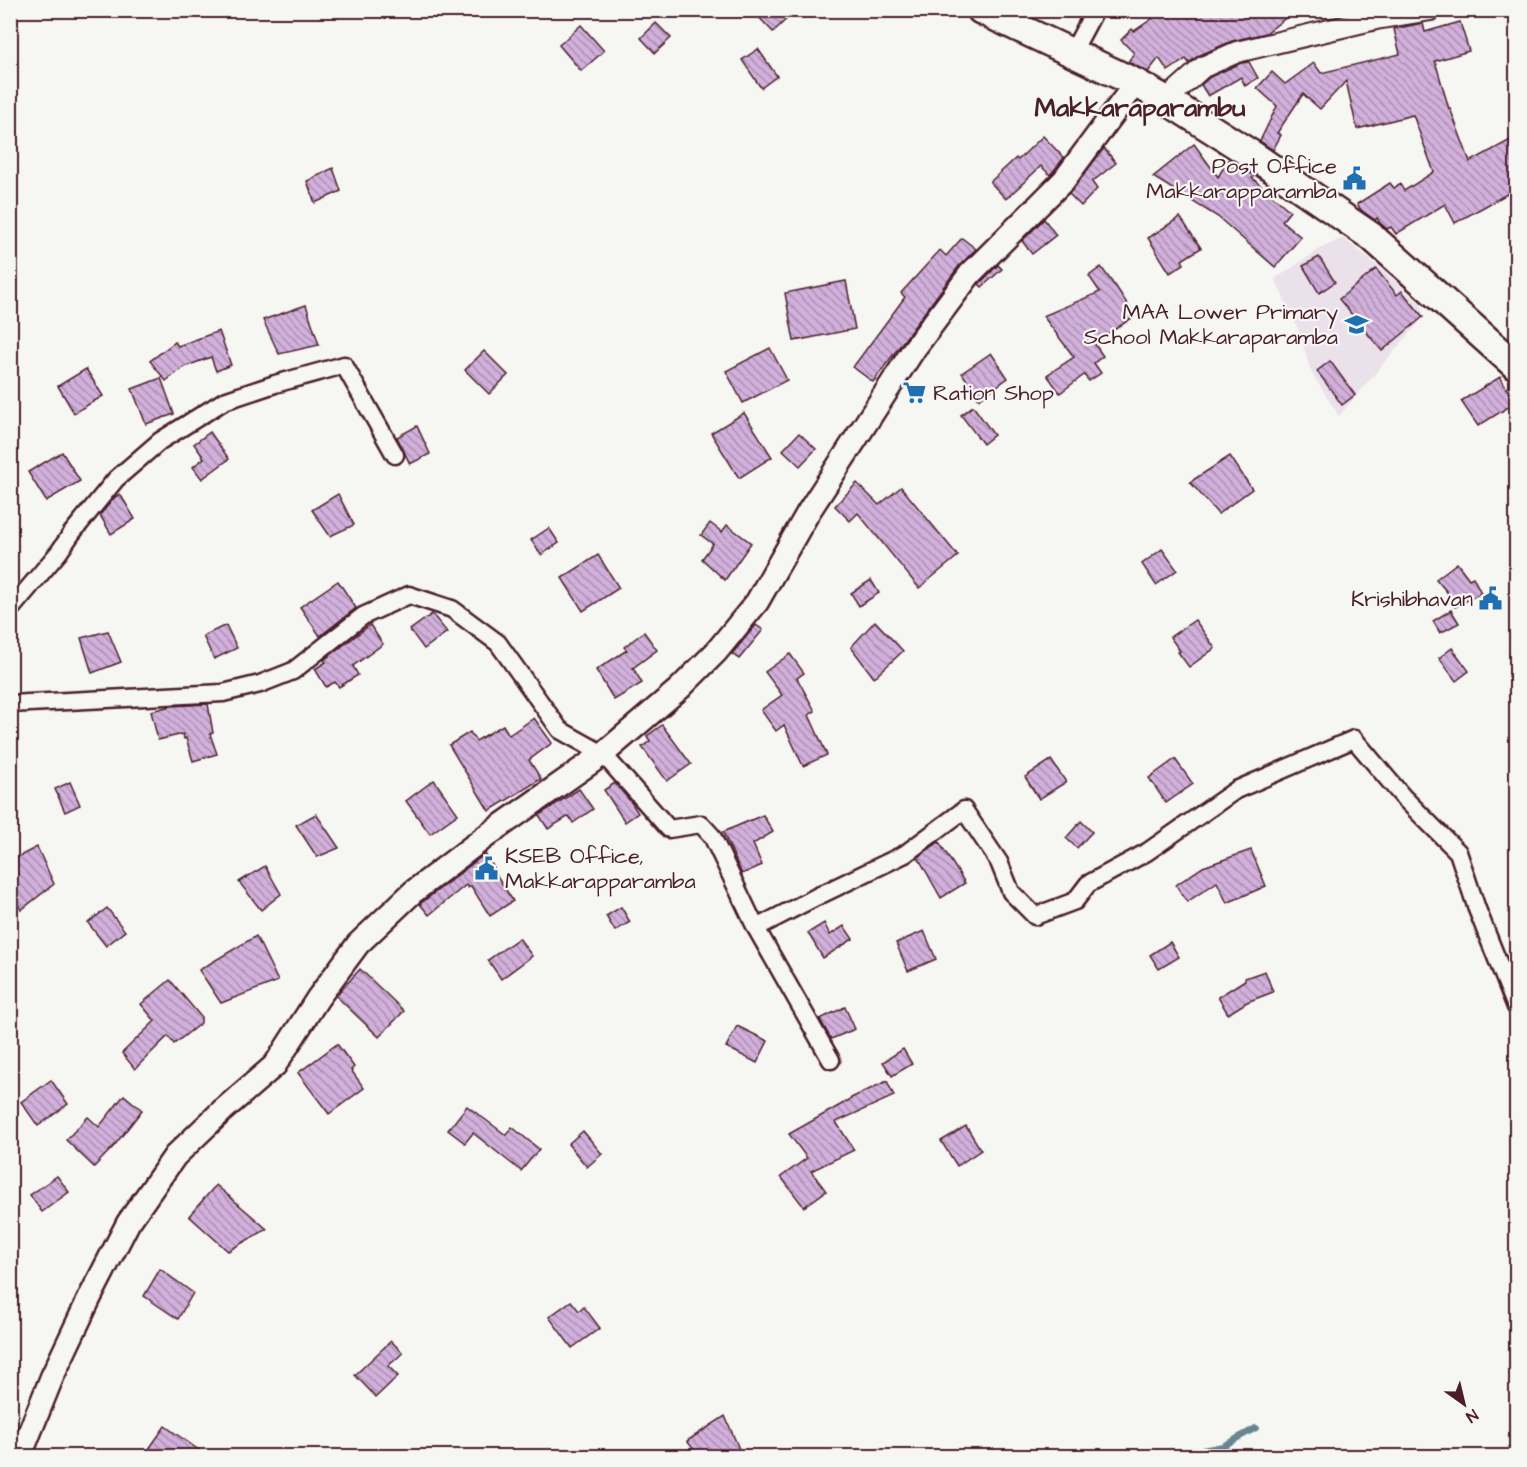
<svg xmlns="http://www.w3.org/2000/svg" width="1527" height="1467" viewBox="0 0 1527 1467" font-family="'Architects Daughter',sans-serif">
  <style>
    .built { fill: #ebe1eb }
    .lines { fill: none; stroke-linecap: round; stroke-linejoin: round }
    .stream { stroke: #678592; stroke-width: 6 }
    .building { fill: url(#building-back-hatch); stroke: #4a1f2b; stroke-width: 1.5 }
    .minor-casing { stroke: #4a1f2b; stroke-width: 21 }
    .tertiary-casing { stroke: #4a1f2b; stroke-width: 24 }
    .secondary-casing { stroke: #4a1f2b; stroke-width: 27 }
    .trunk-casing { stroke: #4a1f2b; stroke-width: 32 }
    .minor { stroke: #f6f6f2; stroke-width: 16 }
    .tertiary { stroke: #f6f6f2; stroke-width: 20 }
    .secondary { stroke: #f6f6f2; stroke-width: 22 }
    .trunk { stroke: #f6f6f2; stroke-width: 27 }
    .labels { text-anchor: middle; stroke-width: 4.5; stroke-linejoin: round; paint-order: stroke }
    .poi-label { font-size: 22px; fill: #4a1f2b; stroke: #f6f6f2; text-anchor: end }
    .quarter-label { font-size: 26px; font-weight: bold; fill: #4a1f2b; stroke: #f6f6f2 }
  </style>
  <defs>
    <pattern id="building-back-hatch" width="6" height="6" patternUnits="userSpaceOnUse" patternTransform="scale(1.5)"><rect width="6" height="6" fill="#d1b0db"/><path d="M-1 5l2 2M0 0l6 6M5-1l2 2" fill="none" stroke="#ac8fb2"/></pattern>
  </defs>
  <rect width="100%" height="100%" fill="#f6f6f2"/>
  <filter id="ink" filterUnits="userSpaceOnUse"><feTurbulence type="fractalNoise" baseFrequency=".0167" numOctaves="2"/><feDisplacementMap in="SourceGraphic" scale="12" xChannelSelector="R" yChannelSelector="G"/><feConvolveMatrix kernelMatrix="1 2 1 2 8 2 1 2 1" color-interpolation-filters="sRGB"/></filter>
  <g filter="url(#ink)">
    <path class="built" d="M1343,238l43,35 36,32 1,12 -84,99 -28,-44 -12,-41 -24,-52 48,-32z"/>
    <g class="lines">
      <path class="stream" d="M1170,1456l53,-10 33,-18"/>
    </g>
    <g class="building">
      <path d="M752,10h44l-23,22z"/>
      <path d="M1165,10h131l-30,23 -34,8 -34,15 -9,7 -3,-4 -18,12 -9,-13 -11,14 -20,-10 6,-9 -13,-13 11,-11 2,2z"/>
      <path d="M1460,22l9,29 -34,10 14,48 1,-1 20,54 46,-25v52l-61,34 -10,-19 -49,30 -5,-7 -4,2 -7,-6 -3,-5 -2,2 -14,-10 -4,-6 33,-21 4,5 6,-4 4,7 30,-19 -21,-57 -56,14 -11,-48 -26,28 -17,-15 -26,39 4,2 -8,15 -13,-9 17,-35 -20,-18 15,-16 13,12 29,-21 7,10 79,-19 -6,-25 29,-6 2,9z"/>
      <path d="M656,23l15,15 -16,15 -14,-15z"/>
      <path d="M581,25l23,26 -23,20 -22,-26z"/>
      <path d="M758,49l19,27 -16,12 -19,-28z"/>
      <path d="M1249,62l9,16 -13,8 -4,-9 -33,19 -7,-11 9,-8 31,-14z"/>
      <path d="M1043,136l21,22 -14,17 -9,-9 -35,33 -16,-17 26,-24 2,2z"/>
      <path d="M1194,144l24,33 10,-17 26,16 -2,2 38,33 -8,10 19,16 -26,30 -57,-50 -65,-40z"/>
      <path d="M1104,148l12,15 -24,19 5,7 -16,17 -12,-12z"/>
      <path d="M333,168l8,23 -26,12 -8,-22z"/>
      <path d="M1180,217l21,31 -19,12 2,4 -14,9 -22,-35z"/>
      <path d="M1044,219l12,16 -24,19 -10,-13z"/>
      <path d="M962,238l14,11 -17,17 -86,116 -20,-15 52,-70 -4,-4 39,-43 6,6z"/>
      <path d="M1319,257l16,25 -16,11 -16,-27z"/>
      <path d="M998,265l4,4 -20,18 -3,-3z"/>
      <path d="M1101,267l13,18h1l20,31 -41,27 9,13 -9,7 7,10 -12,8 -5,-6 -24,18 -13,-18 27,-18 -31,-41 57,-24 -11,-16z"/>
      <path d="M1376,269l21,26 5,-4 21,26 -41,34 -43,-52z"/>
      <path d="M846,281l9,48 -61,12 -9,-48z"/>
      <path d="M306,305l13,40 -40,9 -16,-34z"/>
      <path d="M219,331l12,34 -15,6 -5,-14 -27,10 -18,14 -16,-20 25,-19 3,4z"/>
      <path d="M770,348l17,32 -44,23 -17,-32z"/>
      <path d="M484,351l24,24 -19,19 -24,-24z"/>
      <path d="M991,353l17,25 -29,21 -17,-26z"/>
      <path d="M1330,361l25,34 -13,10 -25,-34z"/>
      <path d="M86,369l17,27 -29,17 -16,-27z"/>
      <path d="M1500,377l15,26 -37,23 -17,-25z"/>
      <path d="M161,378l13,36 -28,10 -14,-35z"/>
      <path d="M973,406l21,29 -11,9 -22,-29z"/>
      <path d="M744,413l28,44 -33,21 -28,-45z"/>
      <path d="M417,426l13,28 -20,10 -13,-27z"/>
      <path d="M210,432l19,27 -27,20 -9,-12 11,-9 -10,-14z"/>
      <path d="M799,433l17,16 -16,17 -17,-16z"/>
      <path d="M62,452l18,29 -34,20 -18,-29z"/>
      <path d="M1230,456l22,33 -34,25 -28,-32z"/>
      <path d="M857,483l22,22 22,-18 57,69 -39,32 -61,-75 -8,8 -15,-15z"/>
      <path d="M120,494l15,25 -24,15 -11,-19 15,-18z"/>
      <path d="M338,494l16,31 -24,11 -18,-26z"/>
      <path d="M710,523l12,9 5,-7 24,18 -26,37 -23,-21 11,-15 -12,-9z"/>
      <path d="M549,528l10,15 -18,12 -10,-15z"/>
      <path d="M1162,549l15,21 -21,15 -14,-21z"/>
      <path d="M598,555l21,33 -36,23 -21,-33z"/>
      <path d="M1457,563l12,16 4,-2 8,16 -26,14 -8,-15 -11,-13z"/>
      <path d="M871,580l8,13 -20,13 -8,-13z"/>
      <path d="M338,581l18,27 -36,28 -20,-29z"/>
      <path d="M1451,610l8,13 -19,10 -7,-12z"/>
      <path d="M432,614l15,18 -23,17 -14,-19z"/>
      <path d="M1195,620l20,28 -26,19 -11,-15 2,-1 -10,-14z"/>
      <path d="M875,621l28,30 -29,27 -23,-31z"/>
      <path d="M226,625l11,23 -23,11 -11,-23z"/>
      <path d="M370,625l13,19 -30,22 5,9 -19,12 -4,-5 -9,5 -11,-18 11,-7 -2,-2z"/>
      <path d="M756,625l7,5 -24,29 -7,-5z"/>
      <path d="M108,631l13,31 -29,11 -11,-35z"/>
      <path d="M644,632l13,18 -24,18 9,15 -28,17 -18,-30 31,-20 -3,-3z"/>
      <path d="M1452,648l17,23 -13,10 -17,-23z"/>
      <path d="M790,654l14,19 -7,5 18,33 -6,4 18,40 -24,11 -19,-41 -8,6 -15,-21 21,-15 -17,-23z"/>
      <path d="M208,704l5,29 -3,1 7,20 -24,7 -7,-23 -2,1 -1,-5 -25,6 -7,-29 20,-5z"/>
      <path d="M534,718l18,25 -23,17 12,19 -52,32 -40,-66 21,-13 6,9 27,-16 6,10z"/>
      <path d="M662,725l29,39 -24,17 -25,-34 8,-6 -3,-5z"/>
      <path d="M1175,759l18,25 -27,19 -17,-25z"/>
      <path d="M1051,760l15,22 -27,17 -14,-22z"/>
      <path d="M434,780l24,34 -28,20 -24,-33z"/>
      <path d="M70,782l10,23 -15,7 -10,-23z"/>
      <path d="M615,783l16,19 7,11 -13,9 -21,-32z"/>
      <path d="M579,789l14,20 -20,14 -4,-7 -21,13 -9,-14z"/>
      <path d="M316,814l23,34 -22,9 -21,-32z"/>
      <path d="M763,815l10,17 -20,12 9,21 -20,9 -19,-42z"/>
      <path d="M1081,821l11,11 -15,16 -11,-10z"/>
      <path d="M939,842l26,41 -24,15 -23,-41z"/>
      <path d="M37,847l17,37 -33,26 -11,-23v-26z"/>
      <path d="M1251,850l15,36 -39,17 -10,-21 -30,20 -11,-17 27,-18z"/>
      <path d="M485,854l11,17h-2l19,30 -23,15 -19,-30 -3,2 -2,-3 -37,30 -9,-11z"/>
      <path d="M265,866l16,28 -20,16 -22,-28z"/>
      <path d="M621,907l9,15 -15,9 -9,-15z"/>
      <path d="M107,908l18,23 -19,15 -18,-23z"/>
      <path d="M824,923l6,12 14,-9 9,13 -30,19 -15,-25z"/>
      <path d="M924,931l12,28 -28,12 -12,-28z"/>
      <path d="M256,936l22,45 -57,22 -22,-33z"/>
      <path d="M519,938l13,18 -31,23 -13,-19z"/>
      <path d="M1170,942l9,15 -20,12 -9,-14z"/>
      <path d="M360,969l44,42 -25,26 -43,-41z"/>
      <path d="M1265,971l8,21 -26,10 -19,12 -10,-17 27,-17v-2z"/>
      <path d="M170,980l31,37v6l-27,21 -6,-8 -33,33 -13,-16 33,-32 -14,-17z"/>
      <path d="M845,1007l10,22 -24,10 -11,-20z"/>
      <path d="M737,1026l31,15 -11,22 -31,-16z"/>
      <path d="M337,1044l17,23 -3,3 13,18 -35,26 -31,-41z"/>
      <path d="M903,1049l9,15 -20,12 -9,-14z"/>
      <path d="M51,1080l17,24 -30,22 -17,-24z"/>
      <path d="M887,1081l7,15 -58,26 18,28 -43,21 15,20 -22,16 -23,-30 26,-19 -18,-24 62,-35v-1z"/>
      <path d="M124,1095l18,15 -28,36 -20,21 -28,-27 22,-23 11,10z"/>
      <path d="M467,1106l39,29 6,-8 27,22 -18,22 -48,-38 -8,10 -17,-13z"/>
      <path d="M966,1126l15,24 -24,16 -16,-25z"/>
      <path d="M583,1131l19,23 -15,13 -19,-23z"/>
      <path d="M57,1176l12,16 -27,20 -12,-17z"/>
      <path d="M216,1185l51,44 -39,22 -39,-35z"/>
      <path d="M160,1269l33,24 -15,26 -34,-23z"/>
      <path d="M571,1301l8,10 5,-4 16,21 -28,20 -23,-31z"/>
      <path d="M391,1341l12,12 -15,13 10,10 -22,21 -21,-22z"/>
      <path d="M725,1416l17,40h-43l-12,-15z"/>
      <path d="M165,1426l42,30h-63z"/>
    </g>
    <g class="lines">
      <defs>
        <g id="minor">
          <path d="M1072,53l23,-43"/>
          <path d="M10,610l49,-58 13,-19 44,-54 44,-38 64,-40 51,-17 69,-19 51,90"/>
          <path d="M10,704l213,-11 37,-9 33,-13 70,-55 46,-21 43,14 46,34 62,87 43,24 66,75 32,-5 11,12 44,92 60,-31 89,-43 59,-44 35,52 12,30 24,24 40,-15 13,-17 59,-32 89,-62 118,-51 49,58 55,55 19,57 39,98"/>
          <path d="M756,928l75,132"/>
        </g>
        <path id="tertiary" d="M1166,100l37,-33 34,-15 139,-33 55,-9"/>
        <path id="secondary" d="M20,1456l32,-79 37,-78 39,-76 47,-67 48,-46 52,-45 43,-67 40,-54 55,-52 76,-58 114,-80 76,-65 37,-37 41,-50 52,-91 105,-162 56,-75 94,-94 72,-97"/>
        <path id="trunk" d="M981,10l155,73 30,17 88,56 118,81 144,129"/>
      </defs>
      <use href="#minor" class="minor-casing"/>
      <use href="#tertiary" class="tertiary-casing"/>
      <use href="#secondary" class="secondary-casing"/>
      <use href="#trunk" class="trunk-casing"/>
      <use href="#minor" class="minor"/>
      <use href="#tertiary" class="tertiary"/>
      <use href="#secondary" class="secondary"/>
      <use href="#trunk" class="trunk"/>
    </g>
  </g>
  <defs>
    <symbol id="civic-bare" viewBox="-9 -9 18 18"><path d="M-.6-6.5H3V-4.5H.6V-3L4-1V1h2V6H-6V1h2V-1L-.6-3ZM-1.2 2.5V6h2.4V2.5Z" fill="#1f6fb2" stroke="#f6f6f2" stroke-width="2.5" paint-order="stroke"/></symbol>
    <symbol id="school-bare" viewBox="-9 -9 18 18"><path d="M0-5L7-2L0 1L-7-2ZM-4 1L0 2.5L4 1V4Q0 6-4 4Z" fill="#1f6fb2" stroke="#f6f6f2" stroke-width="2.5" paint-order="stroke"/></symbol>
    <symbol id="supermarket-bare" viewBox="-9 -9 18 18"><path d="M-6-5.5h2.5l.6 2H6L4.5 2H-2.5L-4.4-4H-6ZM-1.5 3.2a1.3 1.3 0 1 0 .1 0ZM3 3.2a1.3 1.3 0 1 0 .1 0Z" fill="#1f6fb2" stroke="#f6f6f2" stroke-width="2.5" paint-order="stroke"/></symbol>
  </defs>
  <g fill-rule="evenodd">
    <use href="#civic-bare" x="1338" y="162" width="33" height="33"/>
    <use href="#school-bare" x="1340" y="308" width="33" height="33"/>
    <use href="#supermarket-bare" x="898" y="376" width="33" height="33"/>
    <use href="#civic-bare" x="1474" y="582" width="33" height="33"/>
    <use href="#civic-bare" x="470" y="852" width="33" height="33"/>
  </g>
  <g class="labels">
    <g class="poi-label">
      <text x="1337" y="173">Post Office<tspan x="1337" dy="25">Makkarapparamba</tspan></text>
      <text x="1338" y="319">MAA Lower Primary<tspan x="1338" dy="25">School Makkaraparamba</tspan></text>
      <text x="933" y="400" text-anchor="start">Ration Shop</text>
      <text x="1473" y="606">Krishibhavan</text>
      <text x="505" y="863" text-anchor="start">KSEB Office,<tspan x="505" dy="25">Makkarapparamba</tspan></text>
    </g>
    <g class="quarter-label">
      <text x="1140" y="116">Makkaraparambu</text>
    </g>
  </g>
  <rect width="1527" height="1467" fill="none" stroke="#f6f6f2" stroke-width="36"/>
  <rect x="18" y="18" width="1491" height="1431" fill="none" stroke="#4a1f2b" stroke-width="2" filter="url(#ink)"/>
  <g transform="translate(1464 1404) rotate(146)" stroke="#f6f6f2" stroke-width="4.5" paint-order="stroke">
  <path d="M0-4.5L10 22L0 15L-10 22Z" fill="#4a1f2b"/>
  <text y="-9" font-size="16" font-weight="bold" text-anchor="middle" fill="#4a1f2b">N</text>
  </g>
</svg>
